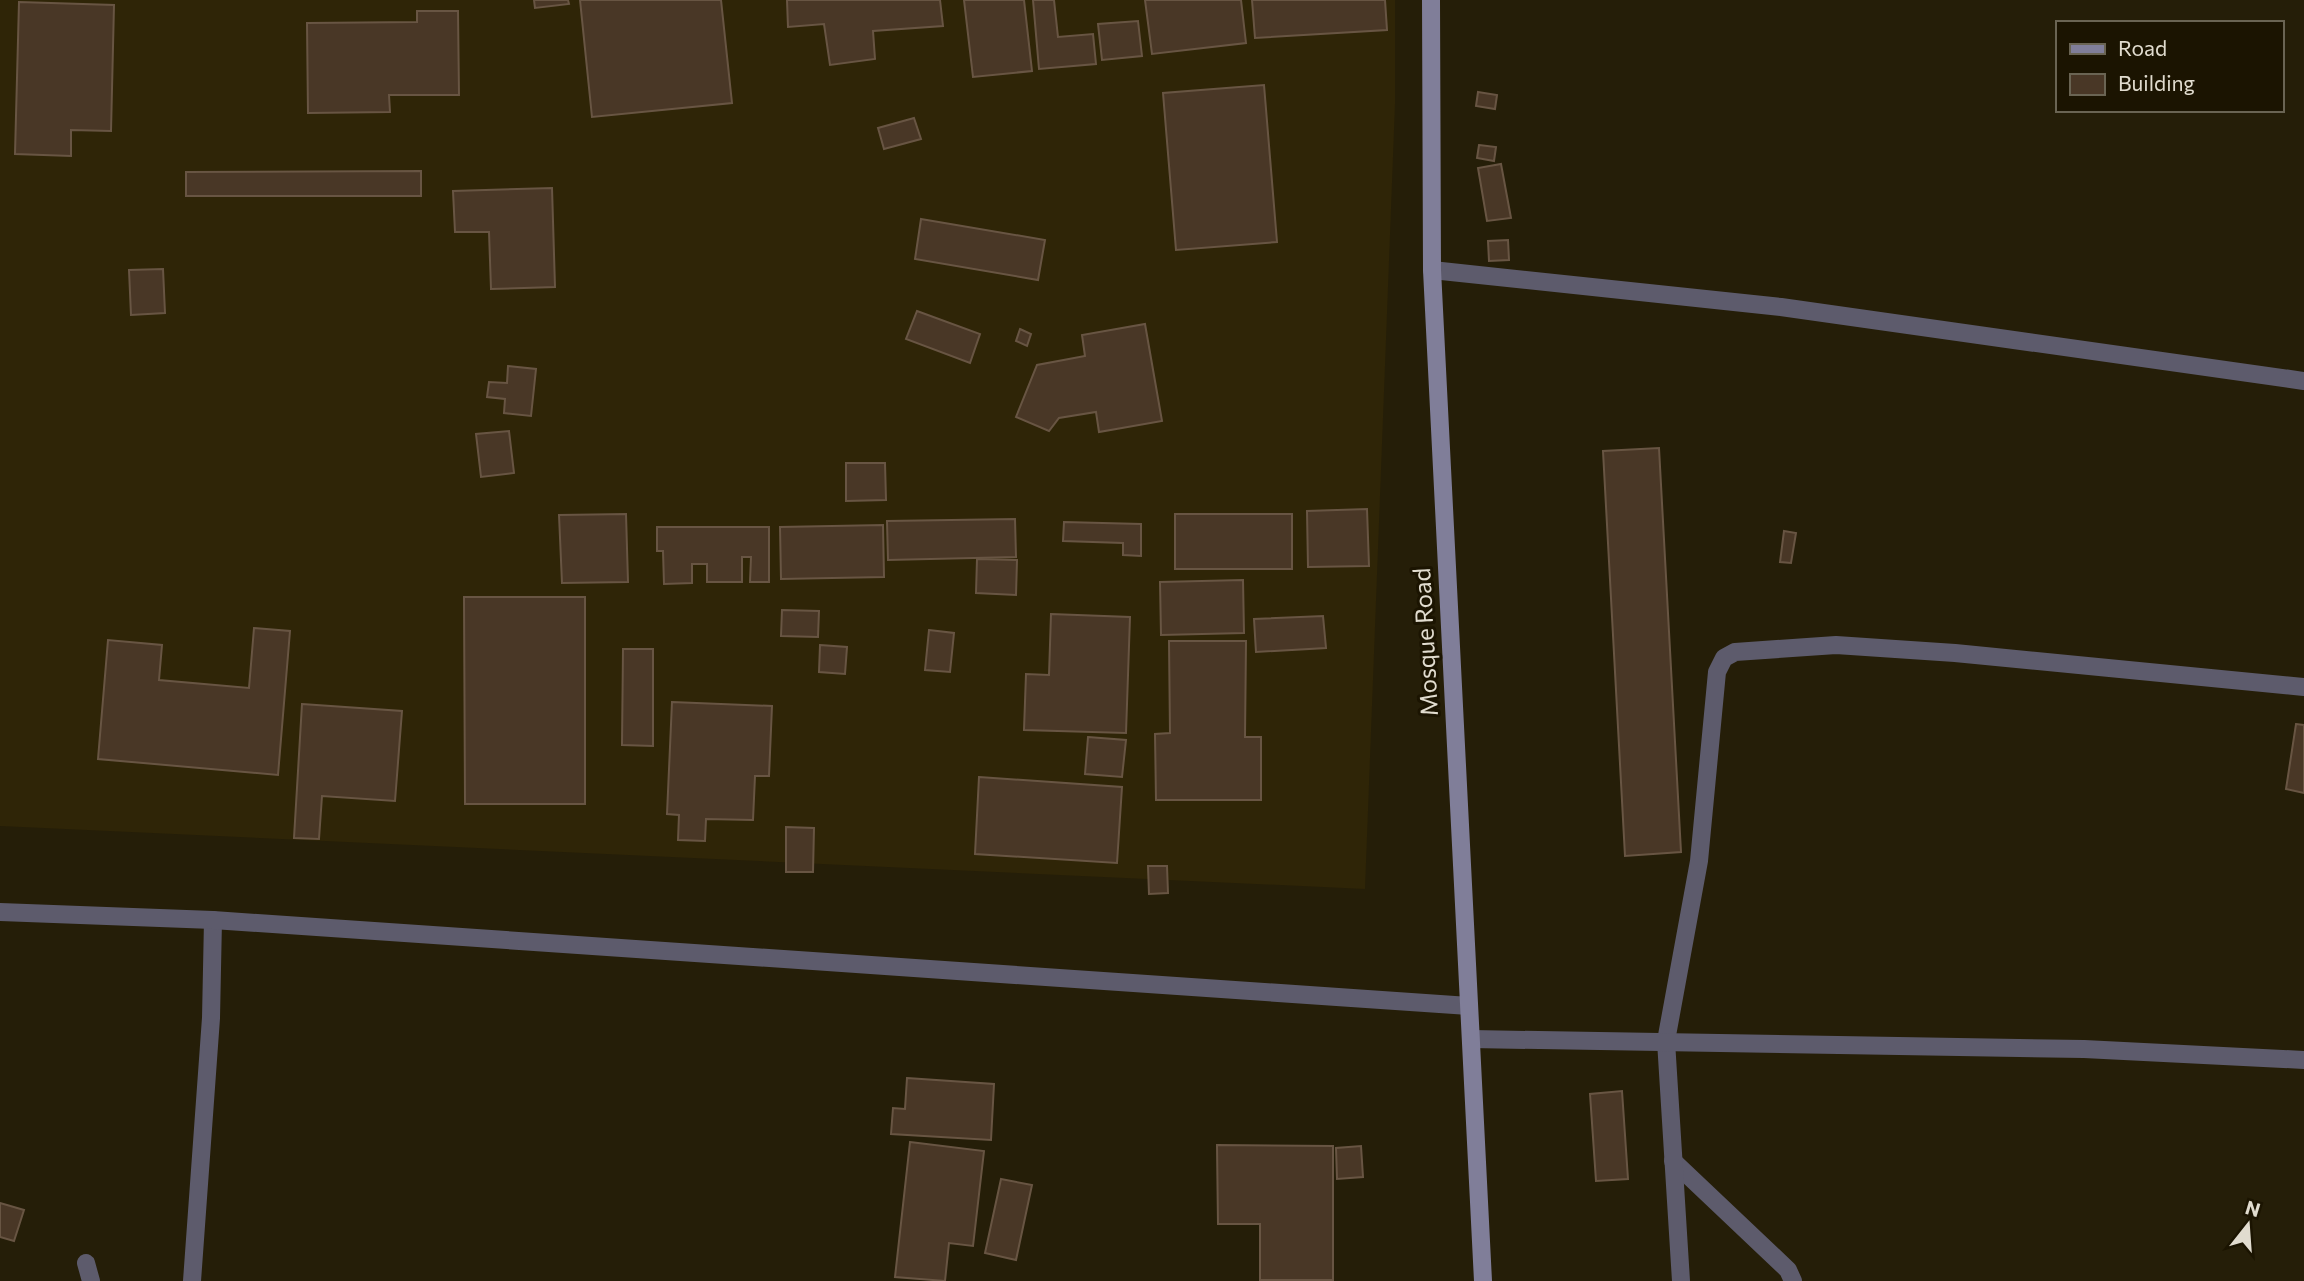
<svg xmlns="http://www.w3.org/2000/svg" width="2304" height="1281" viewBox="0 0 2304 1281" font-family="Commissioner,sans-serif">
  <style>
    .built { fill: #2f2507 }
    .building { fill: #493726; stroke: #685543; stroke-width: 2 }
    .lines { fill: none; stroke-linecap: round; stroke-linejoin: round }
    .lane { stroke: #5d5b6c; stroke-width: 18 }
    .street { stroke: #5d5b6c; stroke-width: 18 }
    .secondary { stroke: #807e99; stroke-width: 18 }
    .labels { text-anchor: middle; stroke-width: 6; stroke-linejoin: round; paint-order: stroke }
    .street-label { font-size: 24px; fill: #e1dccf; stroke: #1b1401 }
  </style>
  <rect width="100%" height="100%" fill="#251e08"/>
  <path class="built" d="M0,0h1395v104l-30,785 -1365,-63z"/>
  <g class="building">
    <path d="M534,0h34l1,4 -34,4z"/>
    <path d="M580,0h141l11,103 -140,14z"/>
    <path d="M787,0h153l3,26 -70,5 2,28 -45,6 -6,-41 -36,3z"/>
    <path d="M964,0h60l8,71 -59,6z"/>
    <path d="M1033,0h21l4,37 35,-3 3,30 -57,5z"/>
    <path d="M1145,0h96l5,43 -94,11z"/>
    <path d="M1252,0h133l2,30 -132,8z"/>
    <path d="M19,2l95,3 -3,126 -40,-1v26l-56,-2z"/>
    <path d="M417,11h41l1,84h-70l1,17 -82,1 -1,-90 110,-1z"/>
    <path d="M1138,21l4,35 -40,4 -4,-36z"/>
    <path d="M1264,85l13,157 -101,8 -13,-157z"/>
    <path d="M1478,92l19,3 -2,14 -19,-3z"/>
    <path d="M914,118l7,21 -37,10 -6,-21z"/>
    <path d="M1479,145l17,2 -2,14 -17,-3z"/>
    <path d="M1501,164l10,54 -24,3 -9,-53z"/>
    <path d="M421,171v25h-235v-24z"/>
    <path d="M552,188l3,99 -64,2 -2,-57h-34l-2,-41z"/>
    <path d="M921,219l124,21 -7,40 -123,-21z"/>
    <path d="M1508,240l1,20 -20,1 -1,-20z"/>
    <path d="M163,269l2,44 -34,2 -2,-45z"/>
    <path d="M917,311l63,23 -10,29 -64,-24z"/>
    <path d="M1145,324l17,97 -63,11 -3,-20 -37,6 -10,13 -33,-14 21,-52 48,-9 -3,-21z"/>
    <path d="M1020,329l11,5 -4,12 -11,-5z"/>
    <path d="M508,366l28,3 -5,47 -27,-3 1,-14 -18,-2 2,-15 18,1z"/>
    <path d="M509,431l5,42 -33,4 -5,-43z"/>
    <path d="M1659,448l22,404 -56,4 -22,-405z"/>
    <path d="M846,463h39l1,37 -40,1z"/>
    <path d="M1367,509l2,57 -61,1 -1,-56z"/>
    <path d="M626,514l2,68 -66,1 -3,-68z"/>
    <rect x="1175" y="514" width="117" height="55"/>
    <path d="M1015,519l1,38 -128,3 -1,-39z"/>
    <path d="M1064,522l77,2v32l-18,-1v-12l-60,-2z"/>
    <path d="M883,525l1,52 -103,2 -1,-52z"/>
    <path d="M657,527h112v55h-19l1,-25h-9v25h-35v-18h-15v19l-28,1 -1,-33h-6z"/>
    <path d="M1784,531l12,2 -5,30 -11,-1z"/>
    <path d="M977,559l40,1 -1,35 -40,-2z"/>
    <path d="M1243,580l1,53 -83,2 -1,-53z"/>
    <path d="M464,597h121v207h-120z"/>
    <path d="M782,610l37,1 -1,26 -37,-1z"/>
    <path d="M1051,614l79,3 -4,116 -102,-3 2,-56 23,1z"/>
    <path d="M1323,616l3,32 -70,4 -2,-33z"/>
    <path d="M254,628l36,3 -12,144 -180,-16 10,-119 54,5 -3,35 90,8z"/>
    <path d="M929,630l25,3 -4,39 -25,-2z"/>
    <path d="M1169,641h77l-1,96h16v63h-105l-1,-66 15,-1z"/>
    <path d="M820,645l27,2 -2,27 -26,-2z"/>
    <path d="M623,649h30v97l-31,-1z"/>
    <path d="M672,702l100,4 -3,70h-14l-2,44 -47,-1 -1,22 -27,-1 1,-25 -12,-1z"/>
    <path d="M302,704l100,7 -7,90 -73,-5 -3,43 -25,-1z"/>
    <path d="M2296,724l8,1v68l-18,-4z"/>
    <path d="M1088,737l38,3 -4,37 -37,-3z"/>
    <path d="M979,777l143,10 -5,76 -142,-9z"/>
    <path d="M786,827l28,1 -1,44h-27z"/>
    <path d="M1148,866h19l1,27 -19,1z"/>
    <path d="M907,1078l87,6 -3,56 -100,-6 2,-26 12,1z"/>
    <path d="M1622,1091l6,88 -32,2 -6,-87z"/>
    <path d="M910,1142l74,9 -11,95 -24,-3 -4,38 -50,-4z"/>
    <path d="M1217,1145l116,1v134h-73v-56h-42z"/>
    <path d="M1361,1146l2,31 -26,2 -1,-31z"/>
    <path d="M1001,1179l31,6 -16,75 -31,-7z"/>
    <path d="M0,1203l24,7 -10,31 -14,-4z"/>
  </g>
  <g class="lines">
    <g class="lane">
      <path d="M1673,1161l115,109 5,11"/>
      <path d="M86,1263l5,18"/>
      <path d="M192,1281l19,-263 2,-98"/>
      <path d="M1681,1281l-15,-240 33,-180 18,-189 7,-14 11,-6 101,-7 119,8 349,34"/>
    </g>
    <g class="street">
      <path d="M1432,270l349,37 523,74"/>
      <path d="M0,912l213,8 1256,86"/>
      <path d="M1471,1039l613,10 220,11"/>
    </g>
    <path class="secondary" d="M1431,0l1,270 51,1011"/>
  </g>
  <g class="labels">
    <g class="street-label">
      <text transform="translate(1426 642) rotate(-93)" y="8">Mosque Road</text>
    </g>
  </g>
  <rect x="2056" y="21" width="228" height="91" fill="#1b1401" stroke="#6a6453" stroke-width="2"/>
  <rect x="2070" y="44" width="35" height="10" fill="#807e99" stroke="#6a6453" stroke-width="2"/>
  <text x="2118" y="56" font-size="21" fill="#e1dccf">Road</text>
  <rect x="2070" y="74" width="35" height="21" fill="#493726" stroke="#6a6453" stroke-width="2"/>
  <text x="2118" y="91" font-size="21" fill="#e1dccf">Building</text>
  <g transform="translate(2248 1225) rotate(17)" stroke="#1b1401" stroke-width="5" paint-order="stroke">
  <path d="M0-5L12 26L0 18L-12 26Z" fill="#e1dccf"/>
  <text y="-10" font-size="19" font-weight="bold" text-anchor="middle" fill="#e1dccf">N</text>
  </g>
</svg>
